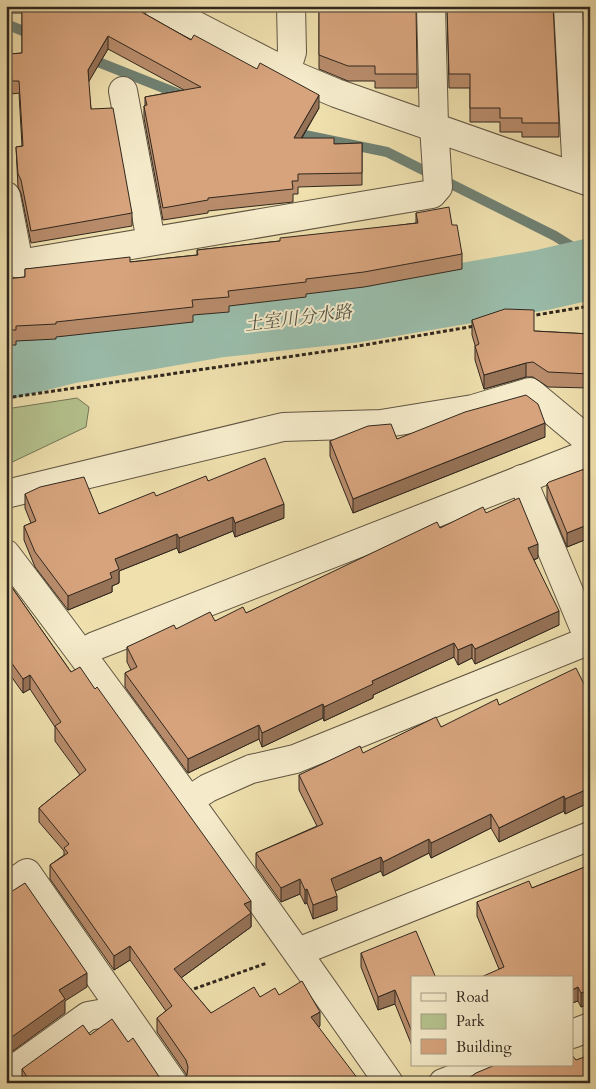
<svg xmlns="http://www.w3.org/2000/svg" width="596" height="1089" viewBox="0 0 596 1089" font-family="Cardo,'Noto Serif JP',serif">
  <style>
    .green { fill: #b5c38e; stroke: #727556 }
    .lines { fill: none; stroke-linecap: round; stroke-linejoin: round }
    .stream { stroke: #708173; stroke-width: 10 }
    .river { stroke: #9abdab; stroke-width: 61 }
    .minor-casing { stroke: #605542; stroke-width: 30 }
    .path { stroke: #30271e; stroke-width: 3; stroke-dasharray: 4 2.5; stroke-linecap: butt }
    .minor { stroke: #f5ebca; stroke-width: 28 }
    .wall { fill: #b88c6b; stroke: #30271e }
    .shaded-wall { fill: #967257; stroke: #30271e }
    .building { fill: #d6a37c; stroke: #30271e }
    .labels { text-anchor: middle; stroke-width: 4; stroke-linejoin: round; paint-order: stroke }
    .water-label { font-size: 18px; font-style: italic; fill: #505448; stroke: #f5ebca }
  </style>
  <rect width="100%" height="100%" fill="#efe0ae"/>
  <filter id="stains"><feTurbulence type="fractalNoise" baseFrequency=".004" numOctaves="4"/><feColorMatrix values="0 0 0 0 .2 0 0 0 0 .09 0 0 0 0 .02 0 0 0 .5 -.17"/></filter>
  <radialGradient id="worn" r=".72"><stop offset=".6" stop-color="#630" stop-opacity="0"/><stop offset="1" stop-color="#630" stop-opacity=".3"/></radialGradient>
  <path class="green" d="M77,398l12,9 -3,20 -80,38v-56z"/>
  <g class="lines">
    <g class="stream">
      <path d="M6,24l27,11"/>
      <path d="M88,58l96,38"/>
      <path d="M290,132l97,20 168,84 35,22"/>
    </g>
    <path class="river" d="M6,369l64,-16 149,-26 137,-15 186,-32 48,-11"/>
    <defs>
      <g id="minor">
        <path d="M158,6l128,66 50,21 254,89"/>
        <path d="M568,6l9,170"/>
        <path d="M286,72l6,-20 -1,-46"/>
        <path d="M123,91l28,150"/>
        <path d="M6,196l13,68 413,-70 6,-7 -4,-61 -3,-120"/>
        <path d="M522,479l68,163"/>
        <path d="M6,494l277,-67 98,-3 92,-15 57,-17 60,50"/>
        <path d="M6,554c132,173 258,350 383,529"/>
        <path d="M82,653l13,-7 495,-193"/>
        <path d="M188,801l20,-13 43,-19 44,-10 295,-119"/>
        <path d="M6,888l21,-15 146,210"/>
        <path d="M298,952l292,-116"/>
        <path d="M572,1034l18,-7"/>
        <path d="M6,1075l82,-59 34,-6"/>
        <path d="M443,1083l46,-18"/>
      </g>
    </defs>
    <use href="#minor" class="minor-casing"/>
    <g class="path">
      <path d="M530,316l60,-10"/>
      <path d="M6,398l329,-48 140,-24"/>
      <path d="M188,991l79,-28"/>
    </g>
    <use href="#minor" class="minor"/>
  </g>
  <g class="wall">
    <path d="M6,6h125l60,34 128,68 -17,30 32,6 28,-1v42l-64,2v7h-5v8l-85,9v2l-45,7 -19,-102v-12h1v-9l39,-7 -76,-41 -20,32 3,28 41,104v13l-101,17 -10,-50 -3,-6 -2,-40 6,-1 -3,-53 -7,1 -2,-28v-12l12,-1v-40h-16z"/>
    <path d="M319,6l98,68v14h-42v-7h-27l-29,-12z"/>
    <path d="M447,6l112,117v14h-37v-5h-22v-10h-30v-34h-21z"/>
    <path d="M584,6h6v115z"/>
    <path d="M416,213l36,12 10,29v15l-98,18 -58,7v3l-77,9v6l-36,3v7l-137,15v2l-40,2v4h-10v-66l19,-2v-8l105,-7 67,-7v-5l83,-9 136,-18z"/>
    <path d="M472,320l62,11 56,3v54l-42,-1 -15,-10h-7l-42,12 -9,-29v-15l-3,-10z"/>
    <path d="M545,437l-192,76 -23,-57v-15l67,-2z"/>
    <path d="M590,467v80l-3,-8 -20,8 -20,-48v-15z"/>
    <path d="M208,481l76,37 -49,19 -2,-6 -54,22 -2,-5 -58,23v12l-7,3v6l-44,18 -33,-43 -11,-27v-14l7,-3 -6,-15v-14l74,20z"/>
    <path d="M486,513l52,45 -4,2 25,65 -84,39 -3,-6 -14,7 -4,-8 -81,38v3l-49,23 -1,-3 -61,29 -3,-8 -71,34 -63,-86v-14l6,-3 -4,-8v-15l49,-18 39,-8 31,-8 194,-85z"/>
    <path d="M6,579l65,93 180,243v12l-70,51 30,35 49,-16 19,-2 41,31 -138,55 5,-5 -1,-2 -29,-42v-14l9,-7 -36,-51 -16,10 -64,-91v-14l14,-10v-4l-25,-29v-14l41,-33 -25,-34v-14l-25,-38 -7,4 -17,-24z"/>
    <path d="M590,696v106l-25,12 -1,-3 -65,31 -8,-14 -60,30 -2,-5 -46,23 -2,-5 -46,20 2,19 -24,9 -6,-16 -2,1 -5,-10 -19,8 -25,-35v-14l61,-27 -18,-36v-15l142,-48 58,-22z"/>
    <path d="M590,865v138l-9,4 -3,-6 -6,2v-25l-73,-9 -22,-53v-14l55,-14z"/>
    <path d="M361,953l51,25v68l-17,-42 -17,6 -17,-43z"/>
    <path d="M90,1035l38,7 32,36 6,5h-144v-14z"/>
  </g>
  <g class="shaded-wall">
    <path d="M108,36v13l-20,34v-13z"/>
    <path d="M319,95v13l-25,42v-12z"/>
    <path d="M526,363v14l-42,12v-14z"/>
    <path d="M545,423v14l-192,76v-14z"/>
    <path d="M284,504v14l-49,19v-14z"/>
    <path d="M233,517v14l-54,22v-15z"/>
    <path d="M587,525v14l-20,8v-14z"/>
    <path d="M177,534v14l-58,23v12l-7,3v6l-44,18v-14l42,-23 5,-14z"/>
    <path d="M538,544v14l-10,4v-14z"/>
    <path d="M559,611v14l-84,39v-15z"/>
    <path d="M454,643v14l-81,38v3l-49,23v-14l48,-26z"/>
    <path d="M472,644v14l-14,7v-15z"/>
    <path d="M30,675v14l-7,4v-14z"/>
    <path d="M323,704v14l-61,29v-14z"/>
    <path d="M259,725v14l-71,34v-14z"/>
    <path d="M590,788v14l-25,12v-15z"/>
    <path d="M564,796v15l-65,31v-14z"/>
    <path d="M491,814v14l-60,30v-15z"/>
    <path d="M429,839v14l-46,23v-14z"/>
    <path d="M381,857v14l-50,22v-14z"/>
    <path d="M300,879v15l-19,8v-14z"/>
    <path d="M307,889v14l-2,1v-14z"/>
    <path d="M337,896v14l-24,9v-14z"/>
    <path d="M251,901v26l-77,56v-14l70,-65z"/>
    <path d="M130,946v14l-16,10v-14z"/>
    <path d="M87,973v14l-22,14v12l-59,43v-15l53,-51z"/>
    <path d="M578,987v14l-6,2v-13z"/>
    <path d="M395,990v14l-17,6v-13z"/>
    <path d="M590,990v13l-9,4v-14z"/>
    <path d="M320,1012v14l-9,5v-14z"/>
  </g>
  <g class="building">
    <path d="M22,6h109l60,34 3,-5 63,34 3,-6 59,32 -25,43h40v6l28,-1v30l-64,1v7h-6l1,8 -85,9v2l-45,8 -19,-102 3,-1 -2,-8 56,-10 -93,-51 -20,34 3,39 22,-1 19,105 -101,18 -10,-51 -3,-6 -2,-27 7,-1 -4,-65h-7l-2,-27 12,-1z"/>
    <path d="M319,6h97l1,68h-42v-8h-27l-29,-11z"/>
    <path d="M447,6h106l6,117h-37v-5h-22v-10h-30v-34h-21z"/>
    <path d="M584,6h6v101z"/>
    <path d="M449,207l3,18h5l5,29 -98,18 -58,7v3l-78,9 1,6 -37,3 1,7 -137,15v2l-40,2v4h-10v-51l19,-2v-8l105,-12v5l68,-7 -1,-5 83,-9v-3l138,-15 -2,-10z"/>
    <path d="M505,309l29,1v21l56,3v40l-42,-2 -15,-10 -7,1 -42,12 -9,-29 4,-2 -7,-24z"/>
    <path d="M526,395l12,9 7,19 -192,76 -23,-58 38,-15 23,-2 6,15 68,-27z"/>
    <path d="M265,458l19,46 -49,19 -2,-6 -54,21 -2,-4 -62,25 4,10 -9,4 2,5 -44,18 -33,-44 -11,-26 12,-5 -11,-27 15,-7 44,-10 15,37 55,-22 2,4 50,-20 2,5z"/>
    <path d="M590,467v66l-3,-8 -20,8 -20,-49 2,-2z"/>
    <path d="M519,498l19,46 -10,4 31,63 -84,38 -3,-5 -14,6 -4,-7 -82,38 1,3 -49,23 -1,-3 -61,29 -3,-8 -71,34 -63,-86 12,-6 -10,-20 47,-22 2,4 34,-17 5,9 28,-14 3,6 191,-91 3,6 43,-21 3,6z"/>
    <path d="M6,579l65,93 9,-5 15,22 2,-2 154,214 -7,3 7,9 -77,56 37,44 43,-26 6,10 15,-9 4,7 23,-14 18,31 -9,5 50,66h-182l3,-2 5,-6 1,-8 -2,-7 -29,-42 15,-12 -42,-60 -16,10 -64,-91 18,-12 -4,-5 5,-4 -30,-36 47,-38 -31,-44 6,-4 -31,-47 -7,4 -17,-24z"/>
    <path d="M576,668l14,28v92l-25,11 -1,-3 -65,32 -8,-14 -60,29 -2,-4 -46,23 -2,-5 -50,22 6,17 -24,9 -6,-16 -2,1 -5,-11 -19,9 -25,-35 67,-29 -24,-49 61,-29 3,7 73,-36 5,10 56,-28 2,6z"/>
    <path d="M590,865v125l-9,3 -3,-6 -6,3v-12h-93l25,-11 -27,-65 52,-21 3,7z"/>
    <path d="M25,883l62,90 -28,17 6,9 -59,42v-146z"/>
    <path d="M416,931l20,47h-24v54l-17,-42 -17,7 -17,-44z"/>
    <path d="M112,1019l16,23 5,-4 27,40 6,5h-135l-9,-14 61,-44 7,10z"/>
    <path d="M572,1055l4,5 14,-5v28h-128l14,-10 19,-8h77z"/>
  </g>
  <g class="labels">
    <g class="water-label">
      <text transform="translate(298 318) rotate(-7)" y="6">土室川分水路</text>
    </g>
  </g>
  <rect width="596" height="1089" fill="none" stroke="#efe0ae" stroke-width="25"/>
  <rect x="8" y="8" width="581" height="1074" fill="none" stroke="#30271e" stroke-width="2.5"/>
  <rect x="12" y="12" width="571" height="1064" fill="none" stroke="#30271e"/>
  <rect x="411" y="976" width="162" height="90" fill="#f5ebca" stroke="#a69d85"/>
  <rect x="421" y="993" width="25" height="8" fill="#f5ebca" stroke="#a69d85"/>
  <text x="456" y="1002" font-size="15" fill="#30271e">Road</text>
  <rect x="421" y="1014" width="25" height="15" fill="#b5c38e" stroke="#a69d85"/>
  <text x="456" y="1026" font-size="15" fill="#30271e">Park</text>
  <rect x="421" y="1039" width="25" height="15" fill="#d6a37c" stroke="#a69d85"/>
  <text x="456" y="1052" font-size="15" fill="#30271e">Building</text>
  <rect width="100%" height="100%" filter="url(#stains)"/>
  <rect width="100%" height="100%" fill="url(#worn)"/>
</svg>
